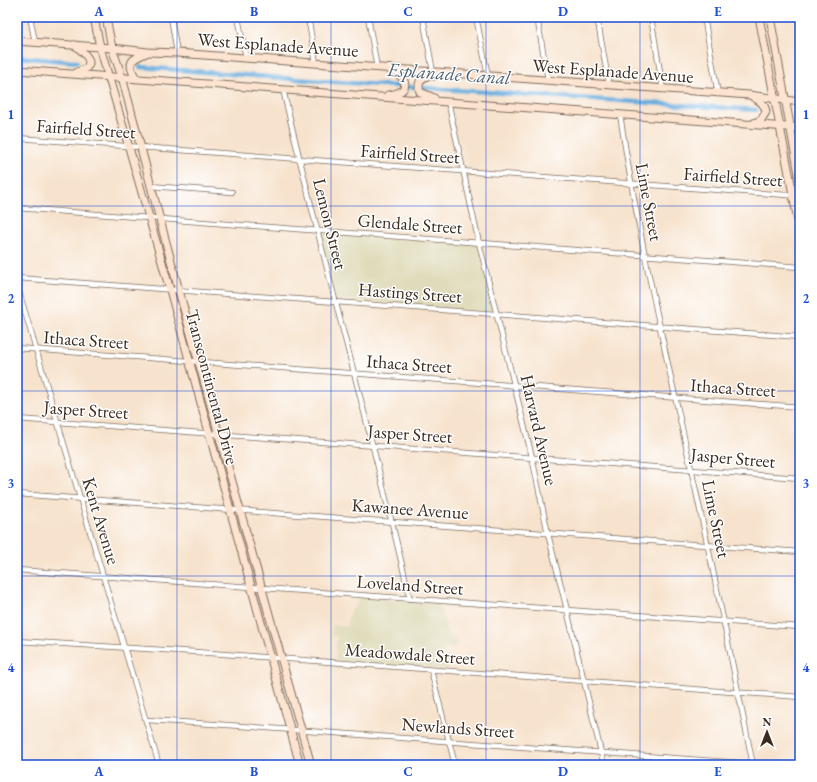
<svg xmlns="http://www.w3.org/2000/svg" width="817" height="782" viewBox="0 0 817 782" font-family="'EB Garamond',serif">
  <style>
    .built { fill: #e0dcbb }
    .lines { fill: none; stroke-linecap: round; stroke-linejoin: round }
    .canal { stroke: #69aedf; stroke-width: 4.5 }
    .street-casing { stroke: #7d6b5b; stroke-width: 6 }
    .secondary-casing { stroke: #7d6b5b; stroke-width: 9 }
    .street { stroke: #fff; stroke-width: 4.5 }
    .secondary { stroke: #fde4d1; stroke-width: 7 }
    .grid { fill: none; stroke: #1d4ed8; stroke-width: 1; stroke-opacity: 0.55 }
    .labels { text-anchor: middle; stroke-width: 3; stroke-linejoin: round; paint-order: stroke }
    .street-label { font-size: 18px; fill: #3b2a1e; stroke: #fff }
    .water-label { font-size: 19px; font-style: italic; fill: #4d5f6b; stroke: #fff }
    .neatline { fill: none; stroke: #1d4ed8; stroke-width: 1.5 }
    .grid-label { font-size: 13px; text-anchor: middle; font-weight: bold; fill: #1d4ed8 }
  </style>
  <rect width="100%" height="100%" fill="#fff"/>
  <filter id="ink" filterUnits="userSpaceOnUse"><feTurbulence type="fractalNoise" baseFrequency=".025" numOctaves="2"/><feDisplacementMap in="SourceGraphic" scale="8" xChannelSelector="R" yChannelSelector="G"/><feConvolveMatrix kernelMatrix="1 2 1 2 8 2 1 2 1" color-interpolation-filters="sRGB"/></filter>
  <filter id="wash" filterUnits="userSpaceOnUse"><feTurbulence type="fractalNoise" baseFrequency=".012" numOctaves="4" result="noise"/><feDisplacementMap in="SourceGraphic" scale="16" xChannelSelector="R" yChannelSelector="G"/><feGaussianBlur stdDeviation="0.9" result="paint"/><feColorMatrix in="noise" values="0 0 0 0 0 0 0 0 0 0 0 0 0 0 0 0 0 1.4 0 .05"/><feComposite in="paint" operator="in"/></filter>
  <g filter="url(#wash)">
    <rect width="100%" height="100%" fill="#f7e3cd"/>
    <g class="built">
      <path d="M320,233l158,12 15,67 -156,-13z"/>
      <path d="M358,597l81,6 10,33 6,1 2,9 -14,5 5,18 -113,-8 2,-25 -6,-1 1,-10 15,1v-7l2,-1 1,-7 6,-4z"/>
    </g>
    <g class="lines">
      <g class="canal">
        <path d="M17,57l60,5"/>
        <path d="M140,67l182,14 434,29"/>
      </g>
    </g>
  </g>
  <g filter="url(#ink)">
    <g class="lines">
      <defs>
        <g id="street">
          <path d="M30,17l5,25"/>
          <path d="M171,17l6,36"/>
          <path d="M238,17l8,41"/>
          <path d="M308,17l8,46"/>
          <path d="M368,17l9,51"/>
          <path d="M423,17l10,55"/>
          <path d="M476,17l12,59"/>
          <path d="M537,17l11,63"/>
          <path d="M597,17l12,68"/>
          <path d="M651,17l12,73"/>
          <path d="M704,17l14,77"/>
          <path d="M283,89c39,171 88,339 127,510"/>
          <path d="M448,101l31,142 53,214 16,77 19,76 37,155"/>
          <path d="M620,114c17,115 43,228 68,341 23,103 44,206 65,310"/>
          <path d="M17,138l783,58"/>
          <path d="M150,186l27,2"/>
          <path d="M180,188l52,4"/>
          <path d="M17,208l783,59"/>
          <path d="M17,278l783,59"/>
          <path d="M17,285l142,480"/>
          <path d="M17,348l783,59"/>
          <path d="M17,419l783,59"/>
          <path d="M17,494l783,58"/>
          <path d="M17,570l783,57"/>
          <path d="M17,641l179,11 604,45"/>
          <path d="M431,670l24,95"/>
          <path d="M146,720l67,4 555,41"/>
        </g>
        <g id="secondary">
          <path d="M94,17l6,30 70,243 130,475"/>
          <path d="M106,17l6,31 10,29 57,214 132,474"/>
          <path d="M759,17l41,214"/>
          <path d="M770,17l30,162"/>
          <path d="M17,41l95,7 36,4 29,1 572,42 51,7"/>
          <path d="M75,45c11,9 24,21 2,27"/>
          <path d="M17,70l783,58"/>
          <path d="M136,78c-10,-15 -5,-19 10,-25"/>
          <path d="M388,95c23,-2 21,-18 2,-25"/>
          <path d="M753,97c7,4 12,7 13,15l-5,8 -7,3"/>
          <path d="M434,98l-14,-6c-4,-12 4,-17 15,-16"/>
          <path d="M800,113v5"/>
        </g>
      </defs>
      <use href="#street" class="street-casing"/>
      <use href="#secondary" class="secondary-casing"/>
      <use href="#street" class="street"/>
      <use href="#secondary" class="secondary"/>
    </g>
  </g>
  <path class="grid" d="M177,17v748M331,17v748M486,17v748M640,17v748M17,206h783M17,391h783M17,576h783"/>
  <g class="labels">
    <g class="street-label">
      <text transform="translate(278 45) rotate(4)" y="6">West Esplanade Avenue</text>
      <text transform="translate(613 71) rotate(4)" y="6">West Esplanade Avenue</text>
      <text transform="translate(86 129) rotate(4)" y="6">Fairfield Street</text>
      <text transform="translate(410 154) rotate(4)" y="6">Fairfield Street</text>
      <text transform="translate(733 177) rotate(4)" y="6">Fairfield Street</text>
      <text transform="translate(649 202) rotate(79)" y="6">Lime Street</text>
      <text transform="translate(330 224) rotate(76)" y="6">Lemon Street</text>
      <text transform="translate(410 224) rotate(4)" y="6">Glendale Street</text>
      <text transform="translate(410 293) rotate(4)" y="6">Hastings Street</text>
      <text transform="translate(86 340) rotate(4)" y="6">Ithaca Street</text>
      <text transform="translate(409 364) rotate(4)" y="6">Ithaca Street</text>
      <text transform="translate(212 387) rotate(75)" y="6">Transcontinental Drive</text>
      <text transform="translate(733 388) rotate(4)" y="6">Ithaca Street</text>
      <text transform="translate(86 410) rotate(4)" y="6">Jasper Street</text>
      <text transform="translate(539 430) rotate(77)" y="6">Harvard Avenue</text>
      <text transform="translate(410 434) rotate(4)" y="6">Jasper Street</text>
      <text transform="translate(733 458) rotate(5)" y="6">Jasper Street</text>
      <text transform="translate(410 509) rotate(4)" y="6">Kawanee Avenue</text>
      <text transform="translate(716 519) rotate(78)" y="6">Lime Street</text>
      <text transform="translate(101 521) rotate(73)" y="6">Kent Avenue</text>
      <text transform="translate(410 585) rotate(4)" y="6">Loveland Street</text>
      <text transform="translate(410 654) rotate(4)" y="6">Meadowdale Street</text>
      <text transform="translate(458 728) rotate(4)" y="6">Newlands Street</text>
    </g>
    <g class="water-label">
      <text transform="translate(449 73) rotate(4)" y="7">Esplanade Canal</text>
    </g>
  </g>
  <rect width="817" height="782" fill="none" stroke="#fff" stroke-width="44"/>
  <g transform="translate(767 732)" stroke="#ffffff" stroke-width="3" paint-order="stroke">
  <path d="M0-3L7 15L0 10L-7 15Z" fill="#3b2a1e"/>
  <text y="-6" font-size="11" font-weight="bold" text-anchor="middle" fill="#3b2a1e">N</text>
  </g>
  <rect x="22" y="22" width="773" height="738" class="neatline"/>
  <g class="grid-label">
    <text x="99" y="16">A</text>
    <text x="254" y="16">B</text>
    <text x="408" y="16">C</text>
    <text x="563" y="16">D</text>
    <text x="718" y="16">E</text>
    <text x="11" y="119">1</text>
    <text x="806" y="119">1</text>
    <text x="11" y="303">2</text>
    <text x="806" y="303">2</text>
    <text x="11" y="488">3</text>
    <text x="806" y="488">3</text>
    <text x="11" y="672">4</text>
    <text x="806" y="672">4</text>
    <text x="99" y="776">A</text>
    <text x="254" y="776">B</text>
    <text x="408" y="776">C</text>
    <text x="563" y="776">D</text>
    <text x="718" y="776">E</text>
  </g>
</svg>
